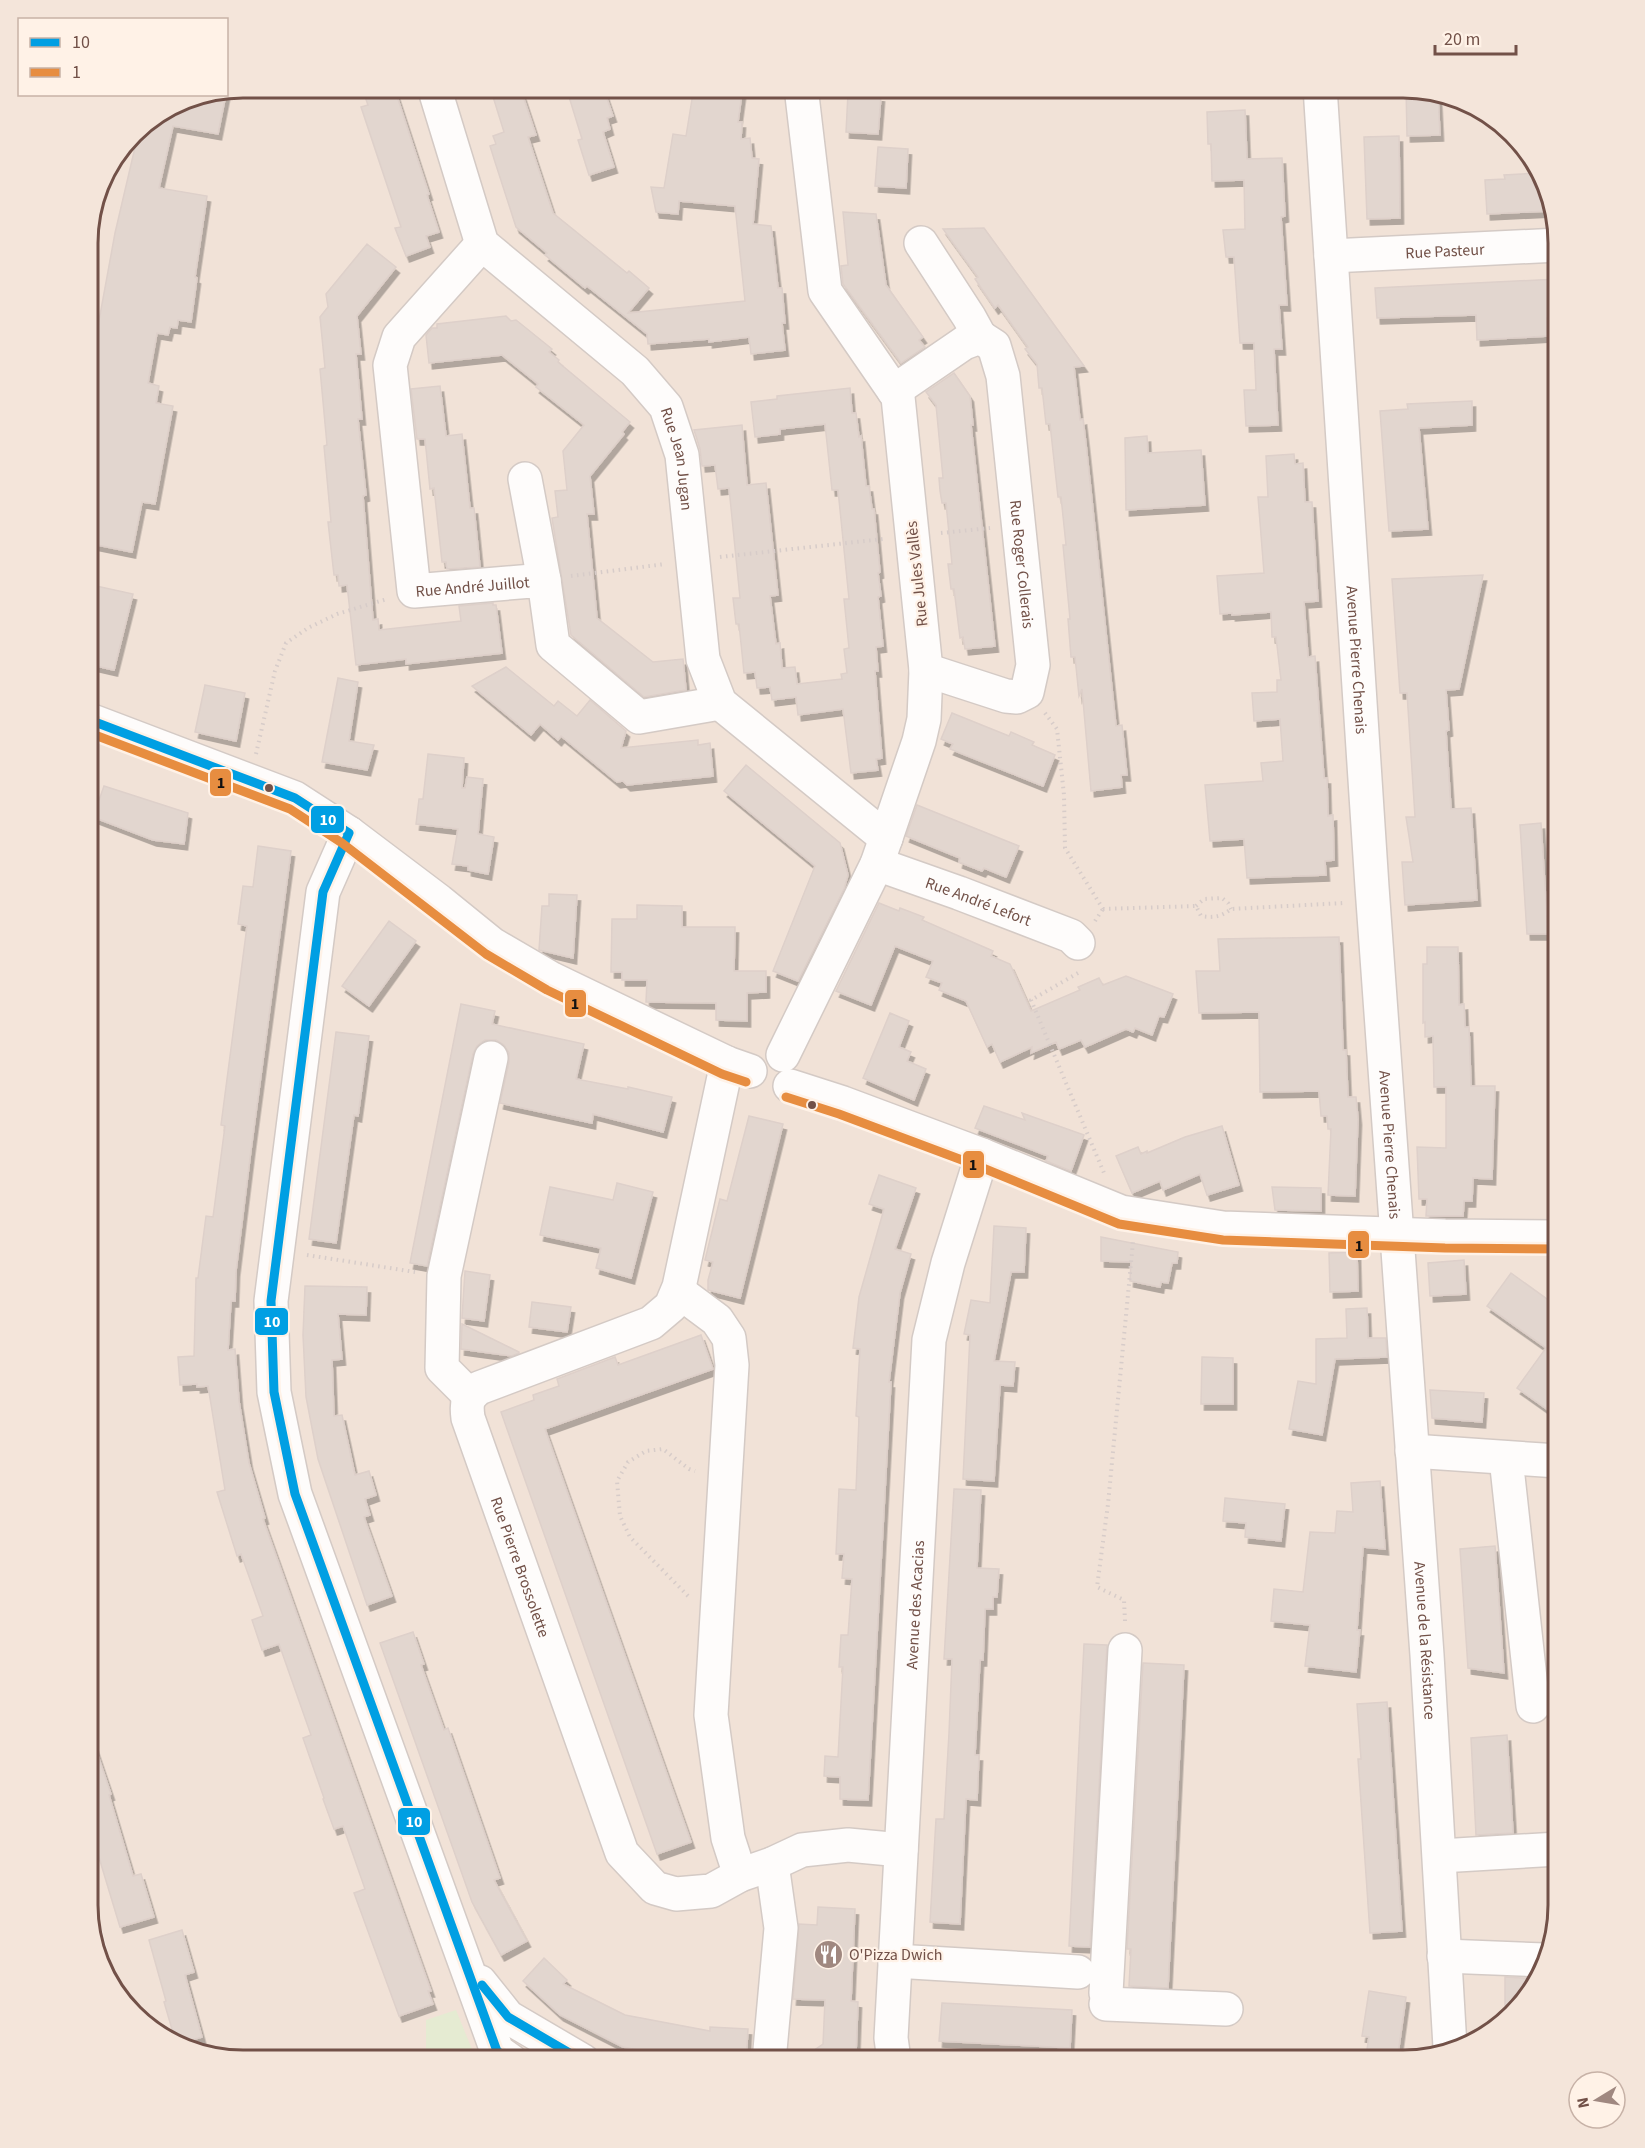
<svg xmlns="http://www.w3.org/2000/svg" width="1645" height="2148" viewBox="0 0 1645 2148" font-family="'Source Sans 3',sans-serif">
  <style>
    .residential { fill: #f1e2d7 }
    .green { fill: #e5ebd2 }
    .building { fill: #e2d6cf; stroke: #ded0ca; stroke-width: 1.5; filter: url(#shadow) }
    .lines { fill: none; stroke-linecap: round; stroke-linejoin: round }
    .minor-casing { stroke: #d4cac5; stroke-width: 36 }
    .path { stroke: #d7ccc9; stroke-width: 4; stroke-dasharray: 1.5 4.5; stroke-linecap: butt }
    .minor { stroke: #fefcfb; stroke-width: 33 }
    .bus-1-casing { stroke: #fff2e7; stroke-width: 14 }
    .bus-2-casing { stroke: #fff2e7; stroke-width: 14 }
    .bus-1 { stroke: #009fe3; stroke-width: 9 }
    .bus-2 { stroke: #e78d40; stroke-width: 9 }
    .bus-dot { fill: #725148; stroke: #fff2e7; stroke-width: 2 }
    .labels { text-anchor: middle; stroke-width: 4.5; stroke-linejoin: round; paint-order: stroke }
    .street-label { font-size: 16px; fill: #725148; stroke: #fff2e7 }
    .poi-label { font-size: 16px; fill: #725148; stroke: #fff2e7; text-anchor: start }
    .rim { fill: none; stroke: #725148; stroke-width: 3 }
    .line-badge { stroke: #fff2e7; stroke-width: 2 }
    .badge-label { font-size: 16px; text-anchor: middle; font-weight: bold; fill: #fff }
    .pale-badge-label { font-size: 16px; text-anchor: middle; font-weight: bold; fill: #111 }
  </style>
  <defs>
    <filter id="shadow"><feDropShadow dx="3.5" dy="6" stdDeviation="0" flood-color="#0004"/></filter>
  </defs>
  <rect width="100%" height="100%" fill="#f6eee7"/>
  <path class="residential" d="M243,87h1169l69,21 51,48 26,87v1663l-21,77 -48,52 -86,26h-1161l-77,-21 -45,-42 -33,-125v-1641l16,-58 37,-48 43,-27 22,-4 21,-1 1,-4z"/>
  <path class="green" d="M456,2010l17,42 -47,-2v-30z"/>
  <g class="building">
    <path d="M365,87h29l35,107 -2,1 12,37 -13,4 4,11 -24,9 -11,-28 6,-1 -40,-120 7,-2 -4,-11 3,-1z"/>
    <path d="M490,87h30l16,48 -8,2 25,76 74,60 2,-2 20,17 -21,25 117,-12 -10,-95 -56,-5 -1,13 -22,-2 -5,-25 13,1 9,-54 13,2 8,-49 48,6 -4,29h4l-1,17 9,-1 2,20 7,1 -6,65 18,2 7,62h4l3,35h-3l3,27 -34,4 -2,-17 -40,5v-3l-61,5 -1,-10 -60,-48 -2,2 -40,-33 2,-2 -31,-26 -21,-65 -5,-16 6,-2 -3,-8 11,-4z"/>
    <path d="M566,87h37l10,29 -6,2 3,11 -7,3 11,35 -25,8 -11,-35 4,-1z"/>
    <path d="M1406,87l32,8 2,40 -33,1z"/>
    <path d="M848,93l33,3 -3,38 -32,-2z"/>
    <path d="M205,94h21l-8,40 -45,-8 -14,62 48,8 -12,81 2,1 -6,44 -13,-2 -1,8 -7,-1 -2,8 -11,-2 -9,50 11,3 -3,17 17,3 -18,98 -13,-2 -10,50 -45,-9v-157l28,-153 25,-107 43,-27z"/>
    <path d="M1245,110l2,49 35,-1 3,58 -4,1 6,88h-8l3,44h-8l4,76 -32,1 -2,-36h12l-2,-47h-14l-6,-86h-8l-3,-27 22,-1 -1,-49 -32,1 -1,-37h-3l-1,-32z"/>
    <path d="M1399,136l1,82 -33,1 -3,-82z"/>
    <path d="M878,147l30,2 -2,39 -31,-2z"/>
    <path d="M1537,173l11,38 -61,3 -2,-34 20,-1 -1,-4z"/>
    <path d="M843,212l33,2 10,71 37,52 -4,3 6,7 -24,16 -58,-79 -2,-18 7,-1z"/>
    <path d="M984,228l100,138 -10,1 6,53 3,-1 3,25 30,282 6,-1 5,50h-6l1,12 -31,4 -9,-102 -3,7 -4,-39h-4l-3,-38h2l-7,-74h3l-5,-48h-3l-8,-73h-4l-4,-36h-3l-2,-24 -12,-15 3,-2 -30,-42 -3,3 -20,-29 3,-2 -35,-48z"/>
    <path d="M367,244l29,23 -39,49 4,38h-5l6,65h-4l8,76 -3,1 10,124 5,-1 1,11 82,-9 -2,-15 34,-3v2h3l6,48 -96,11v-5l-50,6 -9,-80 -8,1 -1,-11h-4l-6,-53h3l-7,-76 3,-1 -7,-76 5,-1 -5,-51 8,-10 -2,-13z"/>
    <path d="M1558,279v33h-4l1,6h-8l1,18 -71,4 -1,-25 -99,3 -2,-30z"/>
    <path d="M506,316l5,5 5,-1 36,29 -3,3 10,8 -1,2 72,60 -8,10 2,2 -34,42 4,38h-7l10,104 56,44 30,-3 3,31 -42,7 -73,-62 -19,-117 6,-1 -3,-26 12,-1 -4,-39 21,-26 -48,-38 2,-3 -36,-29 -73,8 -3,-28 6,-7h5v-4z"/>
    <path d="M954,373l16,23 3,29h-2l24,221 -30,3 -2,-12 -3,1 -6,-49h-3l-3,-25h4l-6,-61h-4l-2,-12 -1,-13h4l-7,-73 -10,-13z"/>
    <path d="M440,386l6,50 16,-2 8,74h4l6,59 -33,2 -1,-7h-4l-8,-74 -4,1 -5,-50h-8l-6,-50z"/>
    <path d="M850,388l2,25h4l3,24 2,-1 5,50h3l3,23h2l6,63 -2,1 3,23 -3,1 5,49 -7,1 2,24h-3l7,87 -6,1 2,11 -27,3 -8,-64 -45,6 -2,-18 -24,3 -2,-13 -13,1 -2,-16 -11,1 -5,-49h-3l-3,-26h7l-11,-110 -11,1 -3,-24 -13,1 -2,-17 -6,-19 48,-5 5,60 19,-2 12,112 -8,1 6,48 4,-1 2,25 13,-1 2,17 45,-5 -1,-5 6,-1 -3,-24 5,-1 -5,-49h5l-11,-109h-6l-7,-66 -45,5v5l-25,3 -4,-35 26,-3v-3z"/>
    <path d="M1472,401v24l-53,3 9,101 -39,2 -9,-120 28,-2 -1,-5z"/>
    <path d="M1147,436l1,17 53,-3 4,55 -79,5 -1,-72z"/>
    <path d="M1294,454l1,10 8,-1 2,39h7l6,99 -14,1 4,55 7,-1 9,122h3l1,38 5,-1 1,45 -9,1 1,14 -79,3 -3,-39 -34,2 -5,-56 58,-4 -2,-18 22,-2 -3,-42 -26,2 -2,-28 25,-1v-12h4l-5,-43h-4l-1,-25 -39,3v-2l-12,1 -3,-38 47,-3 -6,-76h10l-2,-41z"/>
    <path d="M1483,575l-24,114 -13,1 3,40 -3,1 5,78 20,-1 6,92 -72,5 -3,-43h11l-7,-45h9l-8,-124h-7l-8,-114z"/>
    <path d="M87,584l46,10 -19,76 -27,-6z"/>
    <path d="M506,667l48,39 4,-5 19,15 13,-16 36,31 -5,17 77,-8v5l12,-2 3,33 -86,9 -4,-4 -6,1 -56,-46 -3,4 -18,-16 -9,11 -59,-49z"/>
    <path d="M338,678l20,4 -9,59 25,4 -7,25 -45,-8z"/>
    <path d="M205,685l40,8 -9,48 -41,-9z"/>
    <path d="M952,713l57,23 2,-4 23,10 -2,3 23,10 -12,31 -93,-37 3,-5 -12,-5z"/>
    <path d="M428,754l36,4 -2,30h3l2,-11 16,2 -5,55 16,3 -6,37 -20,-4v-4l-16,-2 6,-35 -42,-5 3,-25h4z"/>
    <path d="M746,765l94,78 8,32 -4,14 -46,92 -25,-10 42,-105 -91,-75z"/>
    <path d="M104,786l84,27 -4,31 -31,-4 -60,-23z"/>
    <path d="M917,805l102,41 -13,31 -22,-9 -2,3 -23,-9 1,-4 -54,-22z"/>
    <path d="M1541,823l7,111h-21l-7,-109z"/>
    <path d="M258,846l33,5 -40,299 -15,121 -1,30h-4l-3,49 7,-1 4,52 10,62 16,55 -2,1 168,472h-3l5,13 -34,12 -45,-123 11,-4 -22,-63 -9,3 -11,-30 1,-1 -21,-60 8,-3 -32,-91 -17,6 -10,-30 11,-4 -22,-62 -4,2 -20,-64 8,-2 -17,-104 -11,1v-3l-17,1 -2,-28 16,-1 2,-78h2l8,-62 7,1 12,-91 -4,-1 26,-199 -9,-2 5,-38 10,1z"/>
    <path d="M549,894l28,1 -4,63 -34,-8 3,-44h7z"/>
    <path d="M879,903l20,8 1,-3 24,9 -2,3 71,31 -2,5 19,8 21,47 49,-21 -2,-3 21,-9 4,7 23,-9 47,18 -9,23 -5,-1 -7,19 -17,-7 -2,4 -7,-3 -41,18 -4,-7 -22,9 -3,-7 -25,11 1,-6 -32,15 -8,-18 -5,3 -21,-46 -27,-11 3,-7 -16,-6 7,-16 -38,-15 -24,59 -35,-14z"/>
    <path d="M637,905l45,1v21h53l-1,44h32v21l-19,1v28l-31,-1v-17l-70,-1 1,-22h-25v-8h-11l1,-53h25z"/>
    <path d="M389,921l27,20 -47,65 -27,-20z"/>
    <path d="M1339,937l4,113h3l2,47h8l2,22 -3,77 -27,-1 3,-66h-3l-1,-13h-6l-2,-25 -59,1 -1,-80 -60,1 -3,-42h24l-2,-32z"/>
    <path d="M1427,947h31l1,58 5,-1 1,23h4l2,59h24l-3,93 -19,-1 -1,23h-8l-1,15h-37l1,-17h-8l-2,-52 29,1v-61h-12l-1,-51 -8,1v-15l-2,1v-59h4z"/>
    <path d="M461,1004l34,7 -3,13 92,20 -8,35 52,10v-2l44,10 -9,35 -70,-18 -1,9 -92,-20 9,-41v-9l-5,-8 -8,-5h-11l-8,6 -4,8 -46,212 -17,-3z"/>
    <path d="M890,1013l19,8 -10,26 12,5 -4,9 19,8 -12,31 -51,-22z"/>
    <path d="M336,1032l33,4 -11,80 -4,-1 -18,128 -27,-4z"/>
    <path d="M984,1106l41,14 -3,-7 62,22 -13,36 -25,-10 2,-5 -73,-28z"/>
    <path d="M749,1116l34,8 -43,174 -32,-8v-10l5,-18 -8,-2 15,-61 7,2z"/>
    <path d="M1222,1126l17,59 -32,10 -7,-21 -37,16 -3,-9 -28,12 -16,-37 22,-9 3,7 6,-3v2l38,-16z"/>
    <path d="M879,1175l37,13 -21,61 16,5 -11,39 -11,89h2l-23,418 -28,-1v-22l-16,-1 1,-20 13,1 5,-90h-4l2,-32h7l4,-56 -10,-1 2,-24h-8l3,-65 17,1 3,-73 -3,-1 4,-67 -7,-1 6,-51 25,-88 -15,-5z"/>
    <path d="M617,1183l36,9 -22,86 -35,-10 5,-20 -61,-13 10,-48 63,13z"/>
    <path d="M1272,1187l49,1v23l-46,-1z"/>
    <path d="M994,1226l32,2 -2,44h-13l-17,89 21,1 -2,24 -13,-1 -6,96 -31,-2 7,-144 -6,-1 7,-34 19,3z"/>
    <path d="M1101,1237l77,15 -1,11h-5l-4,20 -7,-1 -1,5 -30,-6 1,-19 -30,-1z"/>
    <path d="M1357,1252l1,39 -28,1 -1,-39z"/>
    <path d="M1464,1260l2,34 -36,2 -2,-33z"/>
    <path d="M465,1271l25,4 -6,46 -22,-3z"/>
    <path d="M1511,1273l47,34v110l-41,-29 29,-40 -59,-42z"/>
    <path d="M305,1286l62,1 -1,28 -28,-1 4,45 -10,1 2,56 8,-1 13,60 14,-4 7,24 -11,4 5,16 -6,2 28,79 -25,9 -49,-146 -12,-62 -3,-62z"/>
    <path d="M532,1302l39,5 -4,25 -38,-5z"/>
    <path d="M1367,1308l1,30h18l1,19 -52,2 -13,76 -33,-6 9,-48 18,3v-45l31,-1 -1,-29z"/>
    <path d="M462,1324l57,28v1l-7,3 -51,-7z"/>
    <path d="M701,1335l12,34 -168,60 146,413 -34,12 -156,-442 33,-12 -1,-5 26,-9 -2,-7 58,-22 3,8z"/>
    <path d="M1202,1357l31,1v46h-32z"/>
    <path d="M1430,1390l54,3 -2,29 -50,-4z"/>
    <path d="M1380,1481l5,68 -22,-2 -6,83h3l-1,9 -3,33 -51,-6 5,-41 -39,-4 3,-32 29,3 7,-60 25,1 2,-22 16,1 -2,-29z"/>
    <path d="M954,1489l27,1 -4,78 22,1 -2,28h-4v12h-8l-2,51h-3l-5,95h4l-2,45 -11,-1 -6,125 -30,-2 6,-103h8l5,-86 3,-74h-8z"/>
    <path d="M1225,1498l60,6 -4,37 -36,-4 1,-14 -23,-2z"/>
    <path d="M1495,1546l9,127 -36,-5 -8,-119z"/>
    <path d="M413,1632l11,32 -3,1 23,65 4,-2 52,150 -6,2 33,61 -26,14 -29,-53 -92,-259z"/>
    <path d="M1084,1644l23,1 -17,302 -21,-1z"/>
    <path d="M1143,1663l41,2 -16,323 -39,-2 2,-37h-4z"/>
    <path d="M1387,1702l15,229 -32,2 -12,-174h3l-4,-55z"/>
    <path d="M91,1735l20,59 -2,1 24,81 8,-2 13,43 -34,10 -33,-109v-82z"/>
    <path d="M1507,1735l6,98 -37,2 -5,-97z"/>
    <path d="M818,1907l37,2 -4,92 7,1 -2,52 -11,7h-47l25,-17 2,-44 -32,-1 6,-75 18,1z"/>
    <path d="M182,1930l12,42 -9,3 17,62 -24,7 -2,-1 -12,-41 2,-1 -17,-61z"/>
    <path d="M544,1958l23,22 -4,4 62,31 85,16v-4l38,2 -2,32h-54l-69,-14 -63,-32 -37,-34z"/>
    <path d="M1505,1977l34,2 -2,4 -32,35z"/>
    <path d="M1369,1991l37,6 -9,64h-32l4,-24 -7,-1z"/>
    <path d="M942,2003l130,7 -2,38 -131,-7z"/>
  </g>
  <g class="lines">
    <defs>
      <g id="minor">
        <path id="s1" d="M434,87l48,157 153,127 31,36 16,48 21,204 17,44 166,135"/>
        <path id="s2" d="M1320,87l52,800 55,768 23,392"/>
        <path d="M921,243l48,74 11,20"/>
        <path id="s3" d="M482,244l-83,93 -9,28 24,226 130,-11 9,65 86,72 81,-14"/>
        <path id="s4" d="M1331,256l227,-11"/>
        <path id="s5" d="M894,391l70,-48 16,-6 14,9 9,30 30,289 -6,27 -10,5 -11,-1 -80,-26"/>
        <path d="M525,479l19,101"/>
        <path d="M87,719l208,79 54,35 90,68 53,43 60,35 175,84 23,8"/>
        <path d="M349,833l-26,59 -52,409 3,91 21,102 202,557 14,10"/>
        <path id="s6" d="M877,864l82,29 112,43 7,7"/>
        <path d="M783,1055l94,-191 42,-123 5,-22 2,-49 -28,-273 -73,-106 -24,-204"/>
        <path id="s7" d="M727,1063l-48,224 -8,19 -20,17 -172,65c-12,9 -13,15 -11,30l154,435 33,35 21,6 35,-3 29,-16 32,-11 30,-14 46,-5 53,5"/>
        <path d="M790,1086l53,17 139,52 139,57 102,16 222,8 113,1"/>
        <path d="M678,1291l39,29 12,18 3,27 -21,350 17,123 12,37"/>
        <path d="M469,1395l-27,-27 2,-92 47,-218"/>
        <path d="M1412,1451l146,10"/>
        <path d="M1506,1458l27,248"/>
        <path d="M1440,1856l118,-7"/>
        <path d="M1444,1956l100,4"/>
        <path d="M895,1961l183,11"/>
        <path d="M480,1982l28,35 75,44"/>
        <path d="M1106,1993l19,-343"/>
        <path d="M1106,2004l120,5"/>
        <path id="s8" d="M894,2060l-3,-22 38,-698 19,-77 34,-108"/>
        <path d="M769,2061l12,-133 -9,-64"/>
      </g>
    </defs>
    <use href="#minor" class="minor-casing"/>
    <g class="path">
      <path d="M941,533l49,-5"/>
      <path d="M720,557l163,-18"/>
      <path d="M571,576l94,-12"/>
      <path d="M1045,713l12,16 7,66 1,53 38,61"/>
      <path d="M256,754l19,-83 11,-28 22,-15 29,-14 50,-15"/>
      <path d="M1196,906l8,-7 18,-1 6,5 3,6"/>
      <path d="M1103,909l93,-3 5,10c12,2 20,1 30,-7l113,-6"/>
      <path d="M1095,921l8,-12"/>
      <path d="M1078,973l-47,27 73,173"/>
      <path d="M307,1255l108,17"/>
      <path d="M688,1596l-58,-59 -10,-21 -3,-35 11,-19 18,-11 17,-2 26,20 6,2"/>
      <path d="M1125,1621l-1,-21 -27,-13 11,-83 25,-262"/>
    </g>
    <use href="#minor" class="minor"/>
    <defs>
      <g id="bus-1">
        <path d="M87,719l208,79 54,35 -26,59 -52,409 3,91 21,102 202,557 14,10"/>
        <path d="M482,1985l26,32 75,44"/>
      </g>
      <g id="bus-2">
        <path d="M87,732l203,77 52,34 144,111 61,36 175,84 24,8"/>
        <path d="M786,1097l53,17 139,52 141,58 104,16 222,8 113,1"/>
      </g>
    </defs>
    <use href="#bus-1" class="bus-1-casing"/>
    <use href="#bus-2" class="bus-2-casing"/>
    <use href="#bus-1" class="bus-1"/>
    <use href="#bus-2" class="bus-2"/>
  </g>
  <defs>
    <symbol id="restaurant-disc" viewBox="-11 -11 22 22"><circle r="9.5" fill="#a08880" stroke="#fff2e7"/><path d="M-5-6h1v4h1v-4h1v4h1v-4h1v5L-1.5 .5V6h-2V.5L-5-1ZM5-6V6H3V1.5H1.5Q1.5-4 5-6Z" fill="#fff"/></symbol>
  </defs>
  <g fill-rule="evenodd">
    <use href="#restaurant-disc" x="812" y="1938" width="33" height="33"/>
  </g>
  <g class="bus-dot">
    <circle cx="269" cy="788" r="5"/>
    <circle cx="812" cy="1105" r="5"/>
  </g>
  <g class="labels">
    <g class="street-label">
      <text dy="6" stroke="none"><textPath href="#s4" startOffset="114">Rue Pasteur</textPath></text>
      <text dy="6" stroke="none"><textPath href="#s1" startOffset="464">Rue Jean Jugan</textPath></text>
      <text dy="6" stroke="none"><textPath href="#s5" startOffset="339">Rue Roger Collerais</textPath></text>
      <text transform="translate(916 574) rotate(-96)" y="6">Rue Jules Vallès</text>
      <text dy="6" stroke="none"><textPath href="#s3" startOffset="440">Rue André Juillot</textPath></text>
      <text dy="6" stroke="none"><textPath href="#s2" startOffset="574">Avenue Pierre Chenais</textPath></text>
      <text dy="6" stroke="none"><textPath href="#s6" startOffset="108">Rue André Lefort</textPath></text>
      <text dy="6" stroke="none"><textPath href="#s2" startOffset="1060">Avenue Pierre Chenais</textPath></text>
      <text dy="6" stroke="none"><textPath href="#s7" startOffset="652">Rue Pierre Brossolette</textPath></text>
      <text dy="6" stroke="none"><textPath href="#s8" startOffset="456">Avenue des Acacias</textPath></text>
      <text dy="6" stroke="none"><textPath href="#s2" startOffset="1557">Avenue de la Résistance</textPath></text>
    </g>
    <g class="poi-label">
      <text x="849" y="1960">O'Pizza Dwich</text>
    </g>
  </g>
  <path d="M0 0H1645V2148H0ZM243 98H1403A145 145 0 0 1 1548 243V1905A145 145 0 0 1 1403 2050H243A145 145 0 0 1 98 1905V243A145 145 0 0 1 243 98Z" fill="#f4e5da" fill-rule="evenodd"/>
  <path class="rim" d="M243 98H1403A145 145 0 0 1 1548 243V1905A145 145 0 0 1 1403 2050H243A145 145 0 0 1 98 1905V243A145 145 0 0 1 243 98Z"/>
  <g class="line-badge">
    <rect x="209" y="768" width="23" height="29" rx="6" fill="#e78d40"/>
    <rect x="310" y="805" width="35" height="29" rx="6" fill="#009fe3"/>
    <rect x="564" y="989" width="23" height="29" rx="6" fill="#e78d40"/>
    <rect x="962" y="1150" width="23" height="29" rx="6" fill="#e78d40"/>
    <rect x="1347" y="1230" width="23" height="29" rx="6" fill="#e78d40"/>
    <rect x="254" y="1307" width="35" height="29" rx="6" fill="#009fe3"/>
    <rect x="397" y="1807" width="34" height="29" rx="6" fill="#009fe3"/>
  </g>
  <g class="badge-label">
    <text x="328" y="825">10</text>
    <text x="272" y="1327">10</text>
    <text x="414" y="1827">10</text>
  </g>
  <g class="pale-badge-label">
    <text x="221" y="788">1</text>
    <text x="575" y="1009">1</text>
    <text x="973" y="1170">1</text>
    <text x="1359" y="1251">1</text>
  </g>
  <rect x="18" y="18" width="210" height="78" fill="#fff2e7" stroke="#c7b2a7" stroke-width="1.5"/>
  <rect x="30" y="38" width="30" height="9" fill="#009fe3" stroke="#c7b2a7" stroke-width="1.5"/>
  <text x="72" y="48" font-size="18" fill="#725148">10</text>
  <rect x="30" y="68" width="30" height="9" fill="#e78d40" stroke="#c7b2a7" stroke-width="1.5"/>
  <text x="72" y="78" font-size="18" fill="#725148">1</text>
  <g transform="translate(1597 2100) rotate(259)"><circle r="28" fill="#fff2e7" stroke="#c7b2a7" stroke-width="1.5"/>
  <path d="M0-4.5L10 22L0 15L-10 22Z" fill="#a08880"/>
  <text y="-9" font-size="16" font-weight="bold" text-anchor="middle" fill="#725148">N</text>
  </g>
  <path d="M1435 45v9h81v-9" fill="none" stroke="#725148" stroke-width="3"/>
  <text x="1444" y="45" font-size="18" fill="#725148" stroke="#fff2e7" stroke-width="4.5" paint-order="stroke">20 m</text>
</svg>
